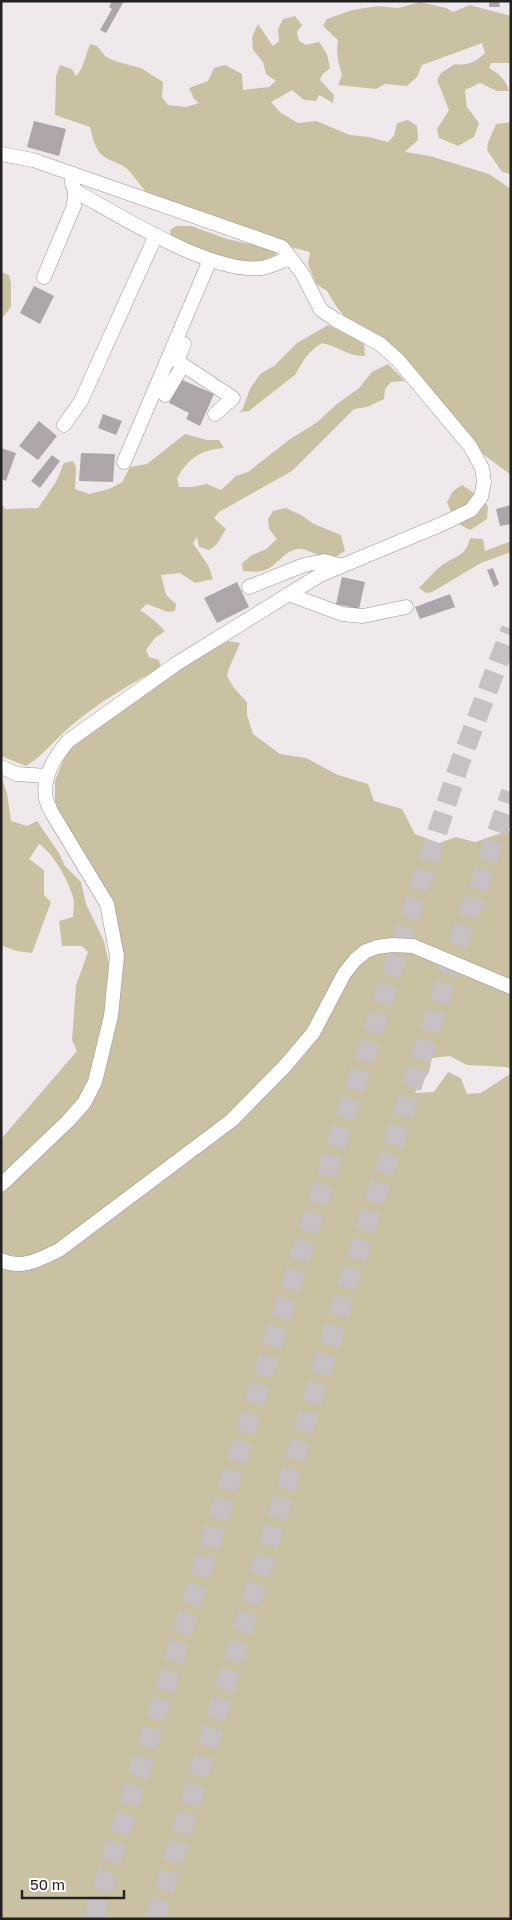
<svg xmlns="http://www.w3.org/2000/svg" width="512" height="1920" viewBox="0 0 512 1920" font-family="'Golos Text',sans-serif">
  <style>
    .forest { fill: #cac1a3 }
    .building { fill: #aea5aa }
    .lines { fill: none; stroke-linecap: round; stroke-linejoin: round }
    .highway-tunnel { stroke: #c7c1c3; stroke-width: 20; stroke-dasharray: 20 10; stroke-linecap: butt }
    .minor-casing { stroke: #959595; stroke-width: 15 }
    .minor { stroke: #fff; stroke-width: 14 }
  </style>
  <rect width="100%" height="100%" fill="#f0e9eb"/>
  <g class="forest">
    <path d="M420,2l26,6 7,4 17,-7 41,11v47h-20l-2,5c9,5 17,11 20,23h-12l-17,-8 -15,7 2,17 12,16 -5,14 -16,9 -19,-8 -2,-9 12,-19 -12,-30 4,-7 14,-9c13,2 20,-2 30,-11l-3,-10 -60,22 -5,12 -10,9 -22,-2 -9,5 -38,-4 4,-10c-4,-13 -6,-22 -4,-35l-15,-14 4,-7 25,-9 26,-4 20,2z"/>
    <path d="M295,16l7,9 -5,7 2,9 7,4 13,-3 8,12 3,14 -8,7 -2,5 14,15 -1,8 -14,-8 -3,6 -12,-1 -12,-10 -21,12 10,11 17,10 18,-2 34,14 19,2 19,5 6,-6 3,-13 11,-3 9,6 1,14 -13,12 25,4 59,18 22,15v286l-27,-20 -28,-31 -109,-104 -11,-14 -9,-15 -11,-7 -8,-20 2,-12 -28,-7 -132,-49c-8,-8 -13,-16 -20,-24 -8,-10 -20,-10 -27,-16 -8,-6 -11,-21 -13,-29l-35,-12 1,-38 4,-12 12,4 4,7c7,-6 10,-22 14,-32l7,2 9,11 12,5 23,6 22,14 -1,15 6,8 18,2 13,-4 -5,-4 -5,-11 19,-7 6,-13 11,-3 17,9 1,16 26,-3 7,-6 -10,-7 -3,-12 -10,-12 -1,-13 6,-13 15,22 6,-5 -1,-12 5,-10z"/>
    <path d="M511,122v52l-9,-2 -15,-22 1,-7 8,-19z"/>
    <path d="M176,226h15l36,13 41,9 7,4 3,8 -19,5 -43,-9 -45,-20 -1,-6z"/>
    <path d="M1,272l8,3 2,8v24l-10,12z"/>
    <path d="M328,325l36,17 1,14c-15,1 -28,-10 -43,-13 -12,7 -20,18 -26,31l-47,37 -9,1 3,-4 7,-19 10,-15 14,-8 23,-23z"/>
    <path d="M388,364l17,17 -14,1 -6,7 -1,10 -17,8 -13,2 -62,62 -73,41 -5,6 12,11 -9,15 -8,6 -10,-3 -2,-10 -4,6 16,24 4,12 -18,4 -15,-10 -19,2 5,20 10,9 -1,7 -7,1 -21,-8 -7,6 14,10 11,11 -10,7 -9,12 3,7 10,3 2,8c-31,16 -62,34 -89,57 -16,13 -28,30 -46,41l-25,-10v-253l4,6 33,-1 18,-26 8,-19 9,-2 3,6 -1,22 14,5 20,-5 13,-7 8,-15 17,-3 38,-30 22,6h12l5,8c-25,3 -34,9 -47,30l2,9h13l15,-3 14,6 15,-14 12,-4 42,-33 26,-16 21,-19 22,-16 13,-16z"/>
    <path d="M462,485l18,12 8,9 -1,13 -17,11c-15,-7 -17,-12 -23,-28l6,-11z"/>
    <path d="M286,508l15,7 13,9 27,11 4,16 -14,9c-11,-3 -23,-12 -34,-11 -12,2 -18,13 -26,18 -9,6 -18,5 -28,4l-1,-8 10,-8 14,-6 11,-10 -8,-10 -1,-10 5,-8z"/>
    <path d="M470,538l13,1 2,12 26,-10v11l-30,11 -49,29 -6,1 -7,-5c7,-7 15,-17 23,-23 13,-9 24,-8 28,-27z"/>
    <path d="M228,641l12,2c-4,12 -11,21 -13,33l7,12 13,14v13l6,19 27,20 26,4 32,17 30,9 6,17 28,8 13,25 24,9 17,-6 19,5 36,-12v239l-5,-2 -39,-2 -17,-9 -18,2 -3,14 -14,21 19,-1 14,-20 13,6 6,16 14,-1 30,-20v846h-510v-780l76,-88 -5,-11 4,-55 12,-33 -6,-6h-20l-3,-25 14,-4c0,-6 2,-14 0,-20 -5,-17 -19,-43 -34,-53l-10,15 15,11v25l7,7 -19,51 -15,-2 -14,-5 -2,13v-182l6,16 4,28 16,5 10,-5 22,32 6,13 16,16 5,22 18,37 5,23 -2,38 12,-67 -54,-107 -10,-26v-21l11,-28 20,-20 76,-54z"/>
  </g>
  <g class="building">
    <path d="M112,1h12l-18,32 -6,-3 12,-21 -3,-2z"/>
    <path d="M489,1h10l1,6h-11z"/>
    <path d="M34,121l32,8 -7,27 -32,-9z"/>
    <path d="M34,286l20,10 -14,28 -20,-11z"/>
    <path d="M180,379l34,15 -14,32 -14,-7 3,-6 -20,-10z"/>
    <path d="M103,414l19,7 -6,14 -18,-7z"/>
    <path d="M39,421l18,15 -19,24 -19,-14z"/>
    <path d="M1,448l15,5 -10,28 -5,-2z"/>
    <path d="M81,453l34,1 -2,28 -34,-1z"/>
    <path d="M52,455l8,6 -20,27 -9,-7z"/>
    <path d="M511,505v19l-11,2 -4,-17z"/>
    <path d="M493,568l6,16 -5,3 -7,-17z"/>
    <path d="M342,577l23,5 -6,27 -23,-5z"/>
    <path d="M237,582l12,25 -32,16 -13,-25z"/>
    <path d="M450,594l5,13 -35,12 -5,-12z"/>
  </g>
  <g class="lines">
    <g class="highway-tunnel">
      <path d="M93,1919l205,-656 106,-328 54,-167 53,-139"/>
      <path d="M155,1919l194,-639 108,-333 54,-155"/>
    </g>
    <defs>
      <g id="minor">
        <path d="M1,154l32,6 249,87 20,26 19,37 15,10 44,24 18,16 72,86 12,22 2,14 -3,15 -10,13 -29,14 -122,51 -144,89 -108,77c-13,16 -26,35 -22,58 1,4 4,10 6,14l55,91 10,52 -6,60 -16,66 -11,21 -16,18 -67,64"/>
        <path d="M73,174l-1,9 3,8c46,25 136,83 186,77 9,-1 20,-7 29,-10"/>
        <path d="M44,277l30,-71 1,-15"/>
        <path d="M184,344l-7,17 56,37 -18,16"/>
        <path d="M165,395l18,-30"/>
        <path d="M64,425l17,-24 75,-166"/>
        <path d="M124,462l86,-202"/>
        <path d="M249,587l55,-22 20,-4 18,5"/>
        <path d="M288,594l54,20 21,2 43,-9"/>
        <path d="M1,767l16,7 30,2"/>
        <path d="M1,1260c21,10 39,-1 58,-10l173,-130 53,-54 28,-33 31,-59 11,-14 11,-9 11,-4 15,-2 21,1 98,41"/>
      </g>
    </defs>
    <use href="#minor" class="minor-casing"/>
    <use href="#minor" class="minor"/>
  </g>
  <rect width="512" height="1920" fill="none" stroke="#212121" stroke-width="5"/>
  <path d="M22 1890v8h102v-8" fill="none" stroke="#212121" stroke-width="2.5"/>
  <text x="30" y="1890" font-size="15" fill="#212121" stroke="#ffffff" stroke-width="4" paint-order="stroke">50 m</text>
</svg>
